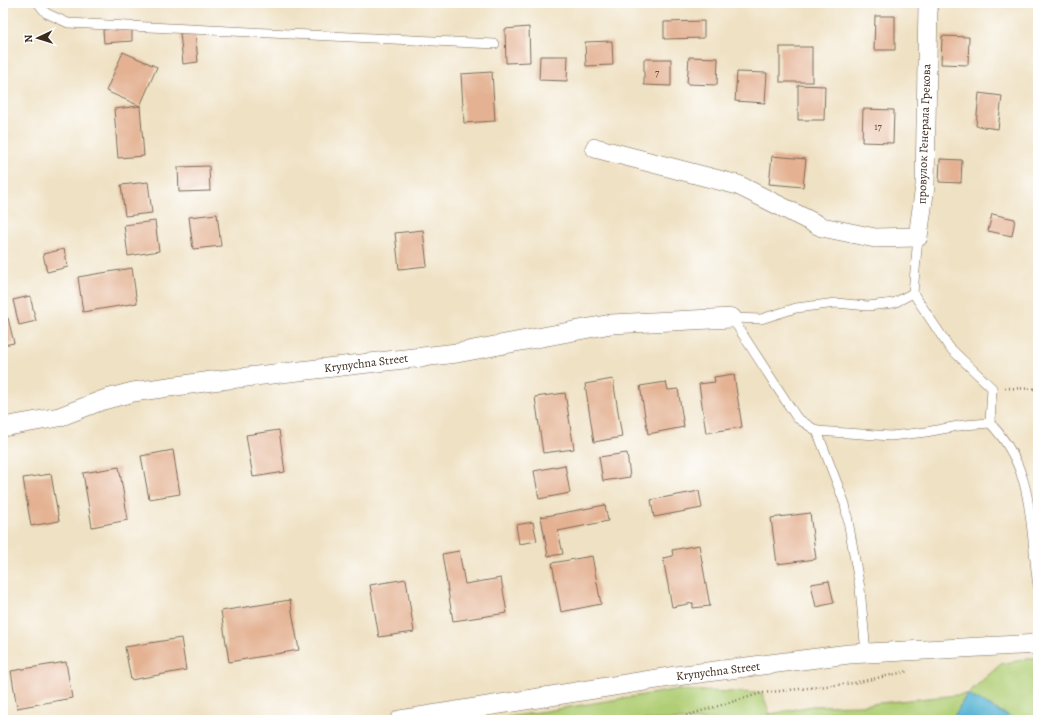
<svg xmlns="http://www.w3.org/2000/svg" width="1041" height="723" viewBox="0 0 1041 723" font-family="Alegreya,serif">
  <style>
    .green { fill: #b0ce74; stroke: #767c49 }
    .water { fill: #54b2d2; stroke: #486e78 }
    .building { fill: #e4b293 }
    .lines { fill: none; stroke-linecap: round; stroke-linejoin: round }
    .service-casing { stroke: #7a6a58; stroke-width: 10 }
    .minor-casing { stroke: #7a6a58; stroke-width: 20 }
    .path { stroke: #7a6a58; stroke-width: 2.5; stroke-dasharray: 1 3; stroke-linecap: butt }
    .service { stroke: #fff; stroke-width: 9 }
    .minor { stroke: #fff; stroke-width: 19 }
    .labels { text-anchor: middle; stroke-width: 3.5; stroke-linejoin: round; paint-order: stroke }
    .number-label { font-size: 10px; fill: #654c3b }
    .street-label { font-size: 12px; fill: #3b2a1e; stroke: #fff }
  </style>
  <rect width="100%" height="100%" fill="#fff"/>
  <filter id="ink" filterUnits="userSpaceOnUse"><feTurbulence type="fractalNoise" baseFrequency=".025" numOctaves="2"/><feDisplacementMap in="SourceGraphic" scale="8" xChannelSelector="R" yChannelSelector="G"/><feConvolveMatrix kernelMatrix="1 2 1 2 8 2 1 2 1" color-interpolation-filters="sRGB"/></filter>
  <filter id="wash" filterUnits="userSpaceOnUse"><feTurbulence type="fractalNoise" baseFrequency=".012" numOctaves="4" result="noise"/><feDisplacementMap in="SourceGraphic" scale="16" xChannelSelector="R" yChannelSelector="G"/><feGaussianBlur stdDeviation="0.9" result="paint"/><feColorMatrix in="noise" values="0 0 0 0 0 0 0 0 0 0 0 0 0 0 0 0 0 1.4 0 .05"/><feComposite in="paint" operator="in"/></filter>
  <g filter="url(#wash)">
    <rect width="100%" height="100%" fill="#efe1c3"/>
    <path class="green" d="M1038,657v63h-22l-49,-26 -15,26h-178l-4,-6 -8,6h-272l184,-30 88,3 8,21 42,-8 49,-1 106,-11 34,-30z"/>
    <path class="water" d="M967,694l49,26h-64z"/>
    <g id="blocks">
      <g class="building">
        <path d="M875,16h20v34h-21z"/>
        <path d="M704,21v17l-40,1v-17z"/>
        <path d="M529,27l1,35 -24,1 -1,-34z"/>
        <path d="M132,28v13l-28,2 -1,-13z"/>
        <path d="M195,31l3,31 -15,2 -3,-32z"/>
        <path d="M942,36l27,1 -1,28 -27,-1z"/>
        <path d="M612,41l1,24 -27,1 -1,-24z"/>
        <rect x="780" y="47" width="32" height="35"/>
        <path d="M123,52l34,15 -17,39 -34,-15z"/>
        <path d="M540,56h28l-1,25 -28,-1z"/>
        <path d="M689,57l29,1 -1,27 -30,-1z"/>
        <path d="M644,59h27v27l-27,-1z"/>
        <path d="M492,72l3,49 -31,2 -3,-49z"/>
        <path d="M737,72l30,1 -2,30 -30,-2z"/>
        <path d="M798,85l27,1 -1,34h-26z"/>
        <path d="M979,93l23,3 -4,33 -22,-3z"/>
        <path d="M140,106l4,50 -26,2 -4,-49z"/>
        <path d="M863,109l31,1 -1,33 -31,-1z"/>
        <path d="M772,156l34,3 -3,28 -34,-3z"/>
        <path d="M940,159l22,1 -1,23 -22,-1z"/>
        <path d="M209,166l1,25 -31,1 -1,-25z"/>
        <path d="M148,182l4,31 -27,3 -4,-31z"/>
        <path d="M217,214l4,32 -28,3 -4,-32z"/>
        <path d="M992,214l23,5 -3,17 -24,-5z"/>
        <path d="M155,221l4,30 -31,5 -4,-31z"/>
        <path d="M423,230l4,36 -28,3 -4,-36z"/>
        <path d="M64,249l4,18 -21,5 -4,-18z"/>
        <path d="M132,268l5,35 -54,9 -5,-35z"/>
        <path d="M30,296l6,25 -17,4 -6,-25z"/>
        <path d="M8,318l6,25 -11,2v-25z"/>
        <path d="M734,374l8,53 -36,6 -7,-49 16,-2 -1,-5z"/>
        <path d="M613,379l9,58 -28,5 -9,-58z"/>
        <path d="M666,382l2,8 10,-1 6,38 -36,7 -8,-48z"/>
        <path d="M565,393l9,56 -31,4 -8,-56z"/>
        <path d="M279,430l6,42 -32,5 -7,-42z"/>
        <path d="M173,450l7,44 -31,5 -8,-43z"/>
        <path d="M627,453l3,24 -27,4 -4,-24z"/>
        <path d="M565,465l5,28 -31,6 -5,-28z"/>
        <path d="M119,467l9,53 -36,7 -9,-54z"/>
        <path d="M51,474l8,47 -28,5 -8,-48z"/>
        <path d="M699,491l3,17 -48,9 -3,-17z"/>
        <path d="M605,505l3,16 -50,10 5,23 -15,2 -7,-39z"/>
        <path d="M810,513l6,46 -39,5 -6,-46z"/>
        <path d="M533,522l4,19 -18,3 -3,-19z"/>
        <path d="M699,545l11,61 -17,2v-5l-21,4 -9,-49 10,-2 -1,-6z"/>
        <path d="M459,551l6,33 36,-6 6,35 -54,8 -11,-67z"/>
        <path d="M592,556l9,48 -40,8 -9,-49z"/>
        <path d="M406,579l8,53 -35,5 -9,-52z"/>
        <path d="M829,581l5,22 -18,4 -5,-23z"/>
        <path d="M290,600l9,50 -70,12 -8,-51z"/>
        <path d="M181,638l5,32 -55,10 -6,-33z"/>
        <path d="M66,662l6,36 -55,10 -6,-37z"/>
      </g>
    </g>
  </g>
  <g filter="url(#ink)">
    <use href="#blocks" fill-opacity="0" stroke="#7a6a58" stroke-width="1"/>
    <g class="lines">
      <defs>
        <g id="service">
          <path d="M38,3l8,10 22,10 427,21"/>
          <path d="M918,237l-5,56 36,54 43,41 -2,35"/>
          <path d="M732,318l65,100 20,13 28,73 15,84 6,65"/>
          <path d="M732,318l29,1 35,-11 40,-5 32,3 26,-3 19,-10"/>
          <path d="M817,431l74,5 35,-4 38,-7 26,-2c46,48 39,103 48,163"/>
        </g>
        <g id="minor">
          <path d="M595,148l143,37 84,42 53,11 43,-1 7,-51 3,-183"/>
          <path d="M3,427l56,-10 44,-17 30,-8 79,-11 245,-28 154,-29 121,-6"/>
          <path d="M400,720l276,-44 173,-22 189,-10"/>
        </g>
      </defs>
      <use href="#service" class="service-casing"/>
      <use href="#minor" class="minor-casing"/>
      <g class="path">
        <path d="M1005,388l33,1"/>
        <path d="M671,720l91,-27 92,-10 55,-12"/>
      </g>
      <use href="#service" class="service"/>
      <use href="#minor" class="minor"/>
    </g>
  </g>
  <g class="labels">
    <g class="number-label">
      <text x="657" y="76">7</text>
      <text x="878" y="130">17</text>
    </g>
    <g class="street-label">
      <text transform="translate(924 134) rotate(-88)" y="4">провулок Генерала Грекова</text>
      <text transform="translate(366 363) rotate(-7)" y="4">Krynychna Street</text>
      <text transform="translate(718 671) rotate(-7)" y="4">Krynychna Street</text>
    </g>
  </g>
  <rect width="1041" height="723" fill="none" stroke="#fff" stroke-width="16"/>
  <g transform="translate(38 38) rotate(266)" stroke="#ffffff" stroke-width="3" paint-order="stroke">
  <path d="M0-3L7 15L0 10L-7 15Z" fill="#3b2a1e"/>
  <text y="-6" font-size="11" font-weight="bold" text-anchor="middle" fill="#3b2a1e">N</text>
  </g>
</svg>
